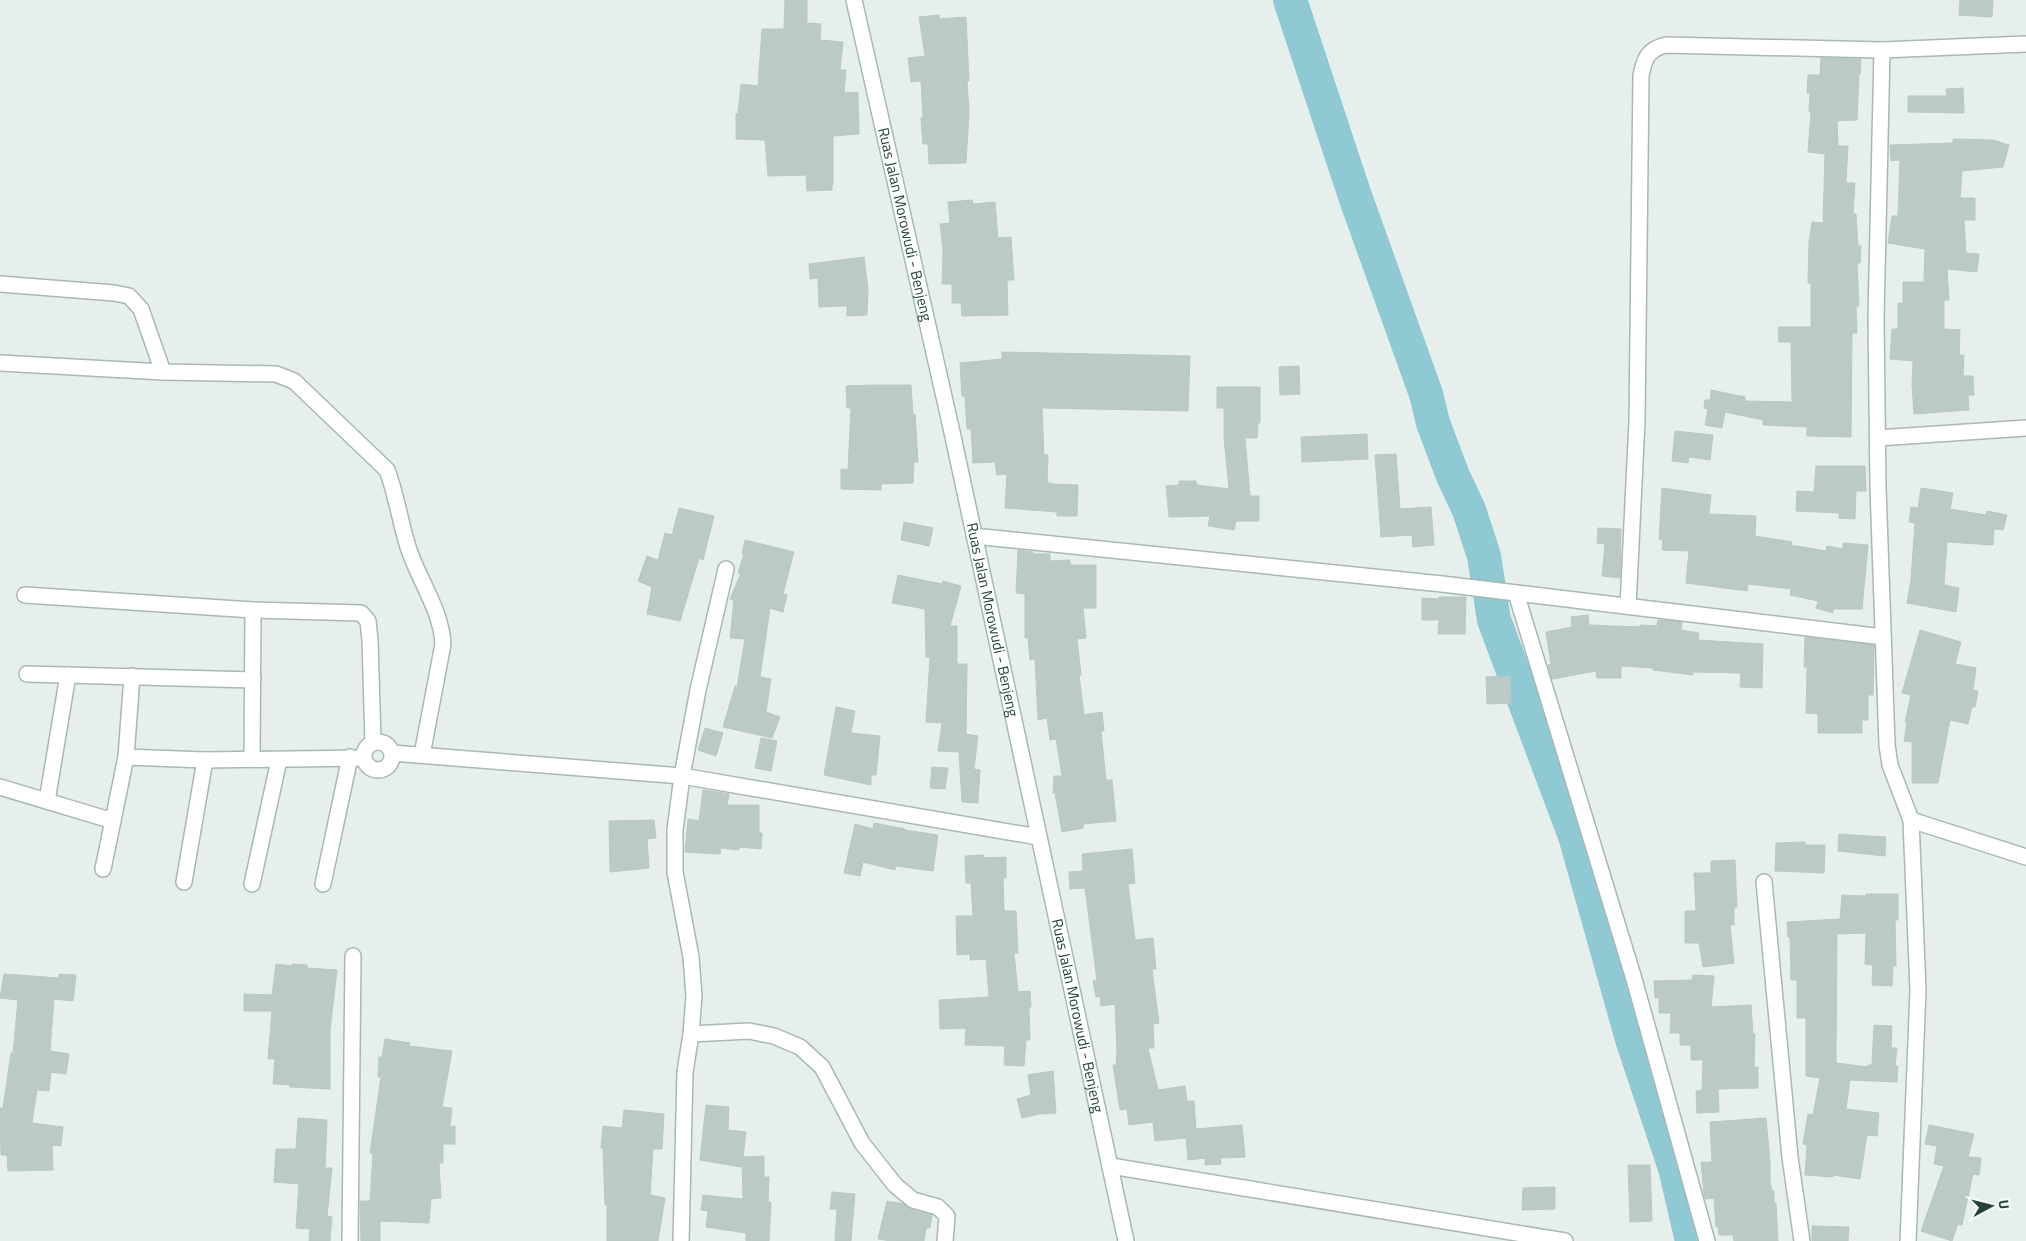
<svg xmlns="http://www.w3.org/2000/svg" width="2026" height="1241" viewBox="0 0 2026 1241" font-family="'Titillium Web',sans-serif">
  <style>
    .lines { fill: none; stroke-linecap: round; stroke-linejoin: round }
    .river { stroke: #8ec9d4; stroke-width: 34 }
    .building { fill: #bbcac4; stroke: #b8c9c2 }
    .minor-casing { stroke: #a8b8b2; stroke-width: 18 }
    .secondary-casing { stroke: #a4bbb3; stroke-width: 18 }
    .minor { stroke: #fff; stroke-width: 15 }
    .secondary { stroke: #fff; stroke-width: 15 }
    .labels { text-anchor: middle; stroke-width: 4.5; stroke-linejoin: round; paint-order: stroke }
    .street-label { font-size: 15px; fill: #24423a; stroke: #f7fbf9 }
  </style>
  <rect width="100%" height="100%" fill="#e6efeb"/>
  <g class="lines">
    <path class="river" d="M1290,0l66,199 70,195 7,29 20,53 16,34 15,46 10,64 81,216 57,203 43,129 17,73"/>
  </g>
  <g class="building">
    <path d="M785,0h22v23l14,1 -1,16 23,2 -3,28h6l-2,23 14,-1 1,42 -26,2v49h-1v5l-25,1 -1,-16 -38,1 -3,-36 -29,-1v-25h2l3,-30 17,2 4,-57h22z"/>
    <path d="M1960,0h33l-1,17 -33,-2z"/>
    <path d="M939,15v4l27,-2 3,64h-2l2,31 -3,51 -37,1 -1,-20h-5l-2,-26 2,-1 -2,-36 -10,1 -3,-24 17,-2 -6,-39z"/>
    <path d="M1821,58l40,1 -1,15h-1l-2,46 -20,1 1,25h10l-2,37h9l-2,31h3l2,32h3l-1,17h-3l2,43h-3l1,27h-5l-1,104 -44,-1v-9l-44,-2v-5l-38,-8 -3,16 -17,-3 3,-16 -4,-1 1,-8h5l1,-10 34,7v4l47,1 -1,-60h-12l-1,-15h33v-44h-3l1,-41 3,-20 11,1 2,-69 -17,-2 3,-40 -2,-1 1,-18h-3l1,-18h12z"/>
    <path d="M1963,88l1,25 -56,-1v-16h39l-1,-7z"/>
    <path d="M1953,139l40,1 16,5 -6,22 -41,4 -2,27h15v22h-11l2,33 13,1 -2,18 -30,-3 2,31h-5v29l16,1 -1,25h5l-1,21h10l1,19h-6l1,15 -55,4 -2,-29 1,-24 -23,-2 2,-30h6v-26h5v-21h21l1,-33 -37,-6 4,-27h6l2,-56 -9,1 -1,-16 63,-2z"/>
    <path d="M972,200l1,4 22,-2 3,36 13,-1 3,43h-7l1,35 -46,1 -1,-13h-9v-19h-10l1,-35 -3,-25 10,-1 -2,-21z"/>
    <path d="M864,257l4,32 -1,26 -20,1v-10l-28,1 -1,-29 -8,1 -1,-15z"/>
    <path d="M1002,352l188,4 -2,55 -146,-3 2,47h4l-1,28h4v1l27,1 -1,31h-20v-4l-52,-4 2,-34 -10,1 -2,-13 -22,1 -2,-34h-4l-2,-33h-3l-2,-33 42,-4z"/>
    <path d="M1299,366l1,28 -20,1 -1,-28z"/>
    <path d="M874,385h37l2,30 2,-1 3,48h-4l-1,21 -32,1v6l-40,-1v-20l7,1 3,-62h-4l-1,-22z"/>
    <path d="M1217,387h43v36h-2l-1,15h-12l5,58h9v25h-23l-2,9 -26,-4 2,-10 -41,1 -3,-31 13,-1v-4h17l1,4 32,4 -5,-51v-30h-7z"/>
    <path d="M1675,431l38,4 -3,25 -21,-3 -1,6 -16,-2z"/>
    <path d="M1367,434l1,25 -66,3 -1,-25z"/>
    <path d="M1396,454l4,55 31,-2 3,38 -21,2 -1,-12 -31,2 -6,-82z"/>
    <path d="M1816,466h49l1,25h-10l-1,28 -16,-1v-5l-43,-2 1,-20 17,1z"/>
    <path d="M1662,488l49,7 -2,19 47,2 -1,20 37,6 -1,3 35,6 1,-5 16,3v-6l25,2 -6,64h-29v4l-17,-5 2,-7 -28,-6 1,-6 -43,-5 -1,7 -61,-8 3,-32 -27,-1 1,-10 -4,-1z"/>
    <path d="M1921,488l32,5 -3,16 36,6 1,-4 20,4 -4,15 -9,-1 -1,16 -46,-3 -3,43 15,3 -3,24 -49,-9 4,-23 4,-57 -6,-1 2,-15 7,1z"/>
    <path d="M679,508l35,8 -11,44 -4,-2 -19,63 -33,-7 5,-27 -14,-6 9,-25 11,4 7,-27 7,2z"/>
    <path d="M904,522l29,6 -4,18 -28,-6z"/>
    <path d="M1598,528l23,1 -1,49 -18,-2 3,-32 -8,-1z"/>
    <path d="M745,540l49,12 -11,42 4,1 -4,17 -13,-4 -10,69 11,2 -5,33 14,5 -8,21 -49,-11 12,-41 2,1 8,-48 -15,-1 4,-38 -4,-1 11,-26h-3l6,-19h-2z"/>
    <path d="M1018,550l15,2v2h17v7l20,-1v5h26v43h-13l3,30 -9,1 4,36h-2l5,40 18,-3 2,19h-3l5,49h6l4,41 -33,3v4l-21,4 -7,-39h-2l1,-17h8l-6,-37 -6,1 -3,-22 -9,2 -3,-61 -5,1 -2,-22h-3v-44l-9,-1z"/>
    <path d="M898,575l44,9 1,-3 18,5 -11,40h7v38h10l-1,70 12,2 -4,33 6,1 -2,33 -16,-1 -3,-50 -21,-1 4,-28 -16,-1 4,-65h-4l-1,-48 -33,-6z"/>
    <path d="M1439,597h27l-1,37h-27l1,-14h-17v-22l17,1z"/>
    <path d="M1588,615l1,10 51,2v-2l17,1 1,-6 24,2 -1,8 18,3 -1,7 65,4 -1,44 -22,-1 1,-14 -48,-1v3l-40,-5v-2l-32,-2v12h-24l-1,-7 -44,8 -4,-14 3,-1 -5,-32 26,-5 -1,-10z"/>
    <path d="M1920,630l41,12 -6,22 21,4 -3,22 5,1 -3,16h-3l-4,17 -18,-4 -12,63h-26v-41l-8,-1 3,-19h-2l6,-27 -9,-2z"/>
    <path d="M1805,637l69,8 -1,50h-5v25h-6v13h-44v-19l-12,-1 1,-46h-3z"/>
    <path d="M1510,676l1,27 -24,1 -1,-27z"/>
    <path d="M836,707l19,4 -4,22 29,3 -4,39h-5v10l-47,-10z"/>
    <path d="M705,728l18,5 -7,23 -18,-6z"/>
    <path d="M761,738l16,3 -6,30 -16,-3z"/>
    <path d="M932,767l16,1 -3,21 -15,-1z"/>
    <path d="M703,790l26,4 -2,11h32v28h3l-1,16 -22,-2v3l-18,-2 -1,6 -35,-2 3,-33 11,2z"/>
    <path d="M654,820l2,18 -9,1 2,29 -39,4 -1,-51z"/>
    <path d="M874,823l31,6v1l33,5 -5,36 -37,-5 -1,4 -32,-8 -3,14 -16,-3 11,-49 18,5z"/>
    <path d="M1839,834l47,3 -1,19 -47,-5z"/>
    <path d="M1805,842v3h20l-1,28 -49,-2 1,-28z"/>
    <path d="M1132,849l3,34 -7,1 7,56 18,-2 3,31h-4l7,54 -6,1 1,24h-6l10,42 27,-4 2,15h7l2,28 46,-4 3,32 -25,1 1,6 -16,1v-7l-17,2 -2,-22 -31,3 -2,-19 -24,3 -2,-16 -7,1 -7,-45h3l1,-14 -2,-47 -14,2 -1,-10 -4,1 -3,-16 4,-1 -12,-92 -15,1 -1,-17 14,-1 -1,-17z"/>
    <path d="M984,855v3l22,-1v21h-3l1,33h12l2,42h-4l4,39 12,-1 1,16h-2l1,33h-4l-2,26 -20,-1 1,-19 -40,-1 1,-17 -26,1 -1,-29 50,-3 -3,-38 -16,1v-6l-13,1 -1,-39h17l-2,-33h-5l-1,-27z"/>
    <path d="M1735,860l2,47h-3v18h-4l4,38 -31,4 -4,-24h-14v-32h11l-2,-38h17v-12z"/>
    <path d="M1866,894h32v26h-3l1,46h-3l-1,20 -20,-1 1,-20 -8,-1 1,-31 -29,1 -1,129 32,4v-2h4l2,-40 18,1 -1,22h6l-2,18h3l-1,16 -47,-2 -4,29 33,4 -2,23 -10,-1 -7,44 -27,-4v2l-28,-2 2,-30 -4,-1 5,-30 5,1 7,-37 -14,-2v-58h-9v-38h-6l-1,-43h-2l-1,-15 53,-3 2,-24 24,1z"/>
    <path d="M276,964l16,2v-2l15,1v3l30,2 -7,60v59l-40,-2v-2l-17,-1 2,-25h-7l4,-48h-28v-17l28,1z"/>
    <path d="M4,974l55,4v-4l17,1 -3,26 -19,-2 -4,52 19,3 -3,20 -15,-2 -2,19 -12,-1 -5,33 31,4 -2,19 -9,-1 1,25 -45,1 -1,-16h-6l-1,-47h3l8,-55h2l5,-53 -18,-2z"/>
    <path d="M1693,975l21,1 -3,31 40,-2 2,29h2l-1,33h4v21l-40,1 1,23 -22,1 -1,-22 6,-1 1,-30h-12v-15h-11v-12h-10l1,-20h-12v-15h-4l-1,-17 38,-1z"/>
    <path d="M385,1039l25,4 -1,3 43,5 -10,56 10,1 -2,19 5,-1v18h-12v19h-4l2,35 -10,1 -2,24 -49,-2v20h-19l-1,-40h10l3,-48h-3l11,-76h-3l1,-20h3z"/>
    <path d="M1053,1071l3,42 -17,1 -17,4 -5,-19 14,-4 -3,-20z"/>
    <path d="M706,1105l23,2 -1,23 18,2 -3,25 21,-1v21h5l-1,25h3l-2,39h-23v-8l-40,-6 2,-16 -7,-1 2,-15 40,4 -1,-36 -1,4 -41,-7z"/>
    <path d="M624,1110l40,4 -2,35h-9l-3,46 15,3 -7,43h-51v-36h-2l-2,-57h-2l2,-22 19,2z"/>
    <path d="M298,1118l29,2 -2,48h7l-5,48 5,1 -2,24h-21l1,-12 -14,-1 3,-44 -25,-2 2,-33h20z"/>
    <path d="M1766,1118l4,44v20l2,9h2v12h2l2,38h-44l-1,-6h-14l-1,-8h-2l-2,-29 -9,1 -1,-5 -3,-32h11l-2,-40z"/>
    <path d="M1929,1125l45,9 -6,23 13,1 -2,17 -6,-1 -11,51 -4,-1 -6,17 -31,-10 23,-65 -10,-2 3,-18 -12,-2z"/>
    <path d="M1628,1165h22l2,56 -22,1z"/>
    <path d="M1555,1187v22l-33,1 1,-22z"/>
    <path d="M832,1192l23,2 -4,47h-16l2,-32h-7z"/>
    <path d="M887,1201l17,3 6,5 22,6 -2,13h-4l-2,13h-33l-13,-2z"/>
    <path d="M1812,1226l37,1 -1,14h-36z"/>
  </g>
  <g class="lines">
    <defs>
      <g id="minor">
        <path d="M1882,50l-6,268 2,169 9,258 3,20 21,55 7,170 -10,251"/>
        <path d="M0,284l114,9 15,3 12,13 22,63"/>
        <path d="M0,363l163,9 113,2 18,7 93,89c10,26 13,53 22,80 11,32 32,60 34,94l-21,111"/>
        <path d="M1878,438l148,-10"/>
        <path d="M974,536l468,48 441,53"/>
        <path d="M1516,593l118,386 73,262"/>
        <path d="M25,595l228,15 108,3 7,8 2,19 3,102"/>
        <path d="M1628,606l9,-185 4,-345c3,-17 7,-27 25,-31l216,5 144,-6"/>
        <path d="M27,674l226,6"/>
        <circle cx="378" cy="756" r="14"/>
        <path d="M392,753l290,23 356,61"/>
        <path d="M126,757l6,-81"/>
        <path d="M252,759l1,-149"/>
        <path d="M0,787l113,34"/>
        <path d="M47,801l21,-126"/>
        <path d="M1911,820l115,37"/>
        <path d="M103,869l23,-112 79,3 159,-2"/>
        <path d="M184,882l21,-122"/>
        <path d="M1764,882l26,275 12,84"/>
        <path d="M252,884l27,-124"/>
        <path d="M323,884l27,-127"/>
        <path d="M691,1034l58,-3 25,5 26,11 22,20 40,76 33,42 18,15 25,7 9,9 -2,25"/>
        <path d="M1111,1166l454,75"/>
        <path d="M350,1241l3,-285"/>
        <path d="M681,1241l4,-169 6,-38 3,-38 -3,-39 -16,-85v-42l7,-54 16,-86 28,-121"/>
      </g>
      <g id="secondary">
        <path id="s1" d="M854,0l98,432 174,809"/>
      </g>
    </defs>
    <use href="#minor" class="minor-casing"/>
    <use href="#secondary" class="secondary-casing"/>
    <use href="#minor" class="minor"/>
    <use href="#secondary" class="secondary"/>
  </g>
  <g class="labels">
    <g class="street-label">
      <text dy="5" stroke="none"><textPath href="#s1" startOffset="230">Ruas Jalan Morowudi - Benjeng</textPath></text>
      <text dy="5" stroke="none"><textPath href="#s1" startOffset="635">Ruas Jalan Morowudi - Benjeng</textPath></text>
      <text dy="5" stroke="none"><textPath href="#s1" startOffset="1040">Ruas Jalan Morowudi - Benjeng</textPath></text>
    </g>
  </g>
  <g transform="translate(1991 1206) rotate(83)" stroke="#f7fbf9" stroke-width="4" paint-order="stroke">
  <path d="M0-4L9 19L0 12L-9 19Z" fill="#24423a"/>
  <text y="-8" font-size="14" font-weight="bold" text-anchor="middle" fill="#24423a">U</text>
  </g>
</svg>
